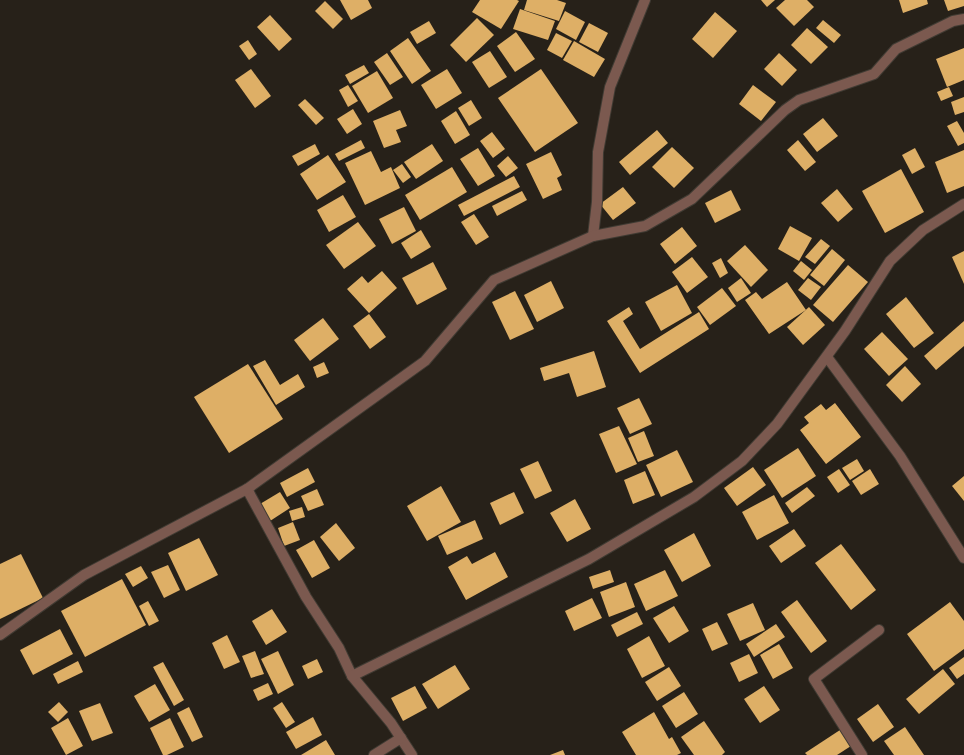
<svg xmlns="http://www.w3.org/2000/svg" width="964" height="755" viewBox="0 0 964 755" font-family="'Source Serif 4',serif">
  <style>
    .building { fill: #deaf66 }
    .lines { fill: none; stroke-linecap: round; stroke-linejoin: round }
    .minor-casing { stroke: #403b33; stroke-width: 12 }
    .minor { stroke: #7b594f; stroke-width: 10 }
  </style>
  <rect width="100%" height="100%" fill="#272119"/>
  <g class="building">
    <path d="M340,0h28l4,8 -21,12z"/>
    <path d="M480,0h37l2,1 -18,28 -29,-17z"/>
    <path d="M527,0h30l9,3 -7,18 -35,-11z"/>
    <path d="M761,0h14l-8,7z"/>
    <path d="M785,0h22l7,7 -20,19 -18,-18z"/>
    <path d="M899,0h28l1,4 -25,9z"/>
    <path d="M944,0h20v6l-16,5z"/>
    <path d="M325,1l18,18 -10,10 -18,-18z"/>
    <path d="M520,9l35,12 -7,19 -35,-11z"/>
    <path d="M565,11l20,11 -9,18 -20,-11z"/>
    <path d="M715,12l22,19 -24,27 -21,-19z"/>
    <path d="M270,15l22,24 -13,12 -22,-24z"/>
    <path d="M477,18l17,17 -28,27 -16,-17z"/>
    <path d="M823,20l18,15 -7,8 -18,-15z"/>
    <path d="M429,21l7,12 -19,11 -7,-12z"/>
    <path d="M589,23l19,10 -10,19 -19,-10z"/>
    <path d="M807,28l21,19 -17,17 -20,-19z"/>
    <path d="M516,32l19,27 -20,13 -18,-26z"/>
    <path d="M556,33l16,8 -10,17 -15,-8z"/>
    <path d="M408,38l23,33 -19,13 -22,-33z"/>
    <path d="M248,40l9,14 -8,6 -10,-14z"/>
    <path d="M574,41l31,18 -11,18 -31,-17z"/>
    <path d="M964,48v32l-17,7 -11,-28z"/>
    <path d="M490,51l17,26 -18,11 -17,-26z"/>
    <path d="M387,53l16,24 -13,8 -16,-23z"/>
    <path d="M779,53l18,17 -15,16 -18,-17z"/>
    <path d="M364,65l5,8 -19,11 -5,-9z"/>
    <path d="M251,69l20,27 -16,12 -20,-28z"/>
    <path d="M447,69l15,24 -26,16 -15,-24z"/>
    <path d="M541,69l37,54 -43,29 -37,-54z"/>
    <path d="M377,71l16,27 -25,15 -16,-27z"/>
    <path d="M348,85l10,16 -10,6 -9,-17z"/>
    <path d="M753,85l23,17 -15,19 -22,-17z"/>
    <path d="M949,87l4,9 -12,5 -4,-9z"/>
    <path d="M964,97v15l-9,3 -4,-13z"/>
    <path d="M305,99l19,19 -8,7 -18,-20z"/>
    <path d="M471,100l11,18 -13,8 -11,-18z"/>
    <path d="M353,109l9,15 -15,10 -10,-15z"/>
    <path d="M400,110l7,16 -11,4 5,12 -17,6 -11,-27z"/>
    <path d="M456,111l14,24 -15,9 -14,-23z"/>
    <path d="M823,118l15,18 -21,16 -14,-18z"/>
    <path d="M957,121l7,12v10l-6,3 -11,-20z"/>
    <path d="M657,130l11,13 -38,32 -11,-13z"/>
    <path d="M492,132l13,17 -12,9 -13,-17z"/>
    <path d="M361,140l4,8 -26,13 -4,-7z"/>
    <path d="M798,140l18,22 -11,9 -18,-21z"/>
    <path d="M315,144l5,10 -22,12 -6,-10z"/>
    <path d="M432,144l11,17 -27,18 -12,-17z"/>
    <path d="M672,147l22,21 -20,20 -22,-21z"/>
    <path d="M478,148l17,28 -17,10 -18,-27z"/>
    <path d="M915,148l10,19 -13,7 -10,-19z"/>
    <path d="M964,150v36l-17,7 -12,-31z"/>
    <path d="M371,151l10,21 10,-5 9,21 -35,17 -20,-42z"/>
    <path d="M551,152l11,23 -5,3 5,12 -19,9 -17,-35z"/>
    <path d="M328,155l18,27 -29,18 -17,-26z"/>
    <path d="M508,156l10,12 -12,9 -9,-11z"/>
    <path d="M402,164l9,13 -8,6 -10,-13z"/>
    <path d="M452,167l15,25 -47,28 -15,-25z"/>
    <path d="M901,169l23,43 -39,21 -23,-42z"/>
    <path d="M514,176l6,11 -56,29 -6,-11z"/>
    <path d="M623,187l13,16 -23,17 -13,-16z"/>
    <path d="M837,189l16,20 -15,13 -17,-19z"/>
    <path d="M731,190l10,20 -26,13 -10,-20z"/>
    <path d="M522,191l5,9 -30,16 -5,-10z"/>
    <path d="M343,195l13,22 -27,15 -12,-22z"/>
    <path d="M404,207l12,24 -24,13 -13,-25z"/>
    <path d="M474,214l15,23 -13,8 -15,-23z"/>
    <path d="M358,222l18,24 -32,23 -18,-24z"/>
    <path d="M790,226l22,12 -13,23 -21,-12z"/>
    <path d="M682,227l15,19 -22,18 -15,-20z"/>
    <path d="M421,230l10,17 -20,12 -10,-16z"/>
    <path d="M821,239l9,7 -15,18 -10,-7z"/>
    <path d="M745,245l23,25 -17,17 -24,-26z"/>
    <path d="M832,249l13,11 -21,26 -14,-11z"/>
    <path d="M964,251v33l-12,-27z"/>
    <path d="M692,257l16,20 -21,16 -15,-21z"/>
    <path d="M721,258l7,15 -8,5 -8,-15z"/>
    <path d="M801,261l11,9 -8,10 -11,-9z"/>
    <path d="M433,262l14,27 -30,16 -15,-27z"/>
    <path d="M848,265l20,17 -35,40 -20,-17z"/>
    <path d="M382,271l15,17 -28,25 -22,-24 15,-13 6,7z"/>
    <path d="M741,278l10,15 -14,9 -9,-14z"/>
    <path d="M808,278l13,9 -10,13 -13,-10z"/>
    <path d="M551,281l13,27 -27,14 -13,-27z"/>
    <path d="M787,282l19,28 -37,24 -24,-34 11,-8 6,7z"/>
    <path d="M677,285l15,28 -31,18 -16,-29z"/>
    <path d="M722,288l14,18 -26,19 -13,-18z"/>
    <path d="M515,291l19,38 -24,11 -18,-38z"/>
    <path d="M906,297l28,36 -20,15 -28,-34z"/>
    <path d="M629,307l4,7 -10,7 17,28 59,-37 10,17 -69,44 -33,-52z"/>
    <path d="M809,307l16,18 -22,20 -16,-18z"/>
    <path d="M369,314l17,23 -16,12 -17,-23z"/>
    <path d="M323,318l16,21 -29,22 -16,-21z"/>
    <path d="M964,321v25l-28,24 -12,-14z"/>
    <path d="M882,332l26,27 -19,17 -25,-27z"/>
    <path d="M594,351l12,36 -29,10 -8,-24 -25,8 -4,-13z"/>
    <path d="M265,360l15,25 18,-11 7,13 -29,18 -23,-39z"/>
    <path d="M324,362l5,11 -12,5 -4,-11z"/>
    <path d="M248,364l35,55 -54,34 -35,-56z"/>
    <path d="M905,366l16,18 -19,18 -16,-17z"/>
    <path d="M639,398l13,26 -22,10 -13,-26z"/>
    <path d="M835,403l26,34 -35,27 -26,-34 9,-7 -5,-6 17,-13 5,6z"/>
    <path d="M619,426l18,38 -21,9 -17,-39z"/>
    <path d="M644,431l10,25 -16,6 -10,-24z"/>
    <path d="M798,448l18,28 -34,22 -18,-28z"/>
    <path d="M677,450l16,32 -32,15 -15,-32z"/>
    <path d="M857,459l7,12 -14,9 -8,-12z"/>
    <path d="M538,461l14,30 -17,8 -15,-30z"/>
    <path d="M753,467l13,18 -29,21 -13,-18z"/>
    <path d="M308,468l7,14 -28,15 -7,-14z"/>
    <path d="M839,469l11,16 -12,8 -11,-16z"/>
    <path d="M870,469l9,15 -18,11 -9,-14z"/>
    <path d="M645,471l10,24 -22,9 -9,-24z"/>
    <path d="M964,476v25l-12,-15z"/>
    <path d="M441,486l20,36 -34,19 -20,-35z"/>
    <path d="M807,487l8,9 -23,17 -7,-10z"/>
    <path d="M317,489l7,16 -16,6 -7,-15z"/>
    <path d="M280,492l10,16 -20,13 -10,-17z"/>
    <path d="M514,492l10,21 -24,12 -10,-22z"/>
    <path d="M774,495l15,28 -32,17 -15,-28z"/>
    <path d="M575,499l16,30 -24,13 -17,-29z"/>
    <path d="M302,507l3,10 -13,4 -3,-10z"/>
    <path d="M475,520l8,19 -36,16 -9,-19z"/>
    <path d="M293,522l7,18 -16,6 -6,-18z"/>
    <path d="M336,523l19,25 -16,13 -19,-24z"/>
    <path d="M794,529l12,17 -25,17 -12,-17z"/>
    <path d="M694,533l17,33 -29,16 -18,-32z"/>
    <path d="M199,538l19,37 -32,16 -18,-38z"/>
    <path d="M314,540l16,28 -18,10 -16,-28z"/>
    <path d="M841,544l35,46 -25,20 -36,-47z"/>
    <path d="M495,552l13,25 -42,23 -18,-33 19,-11 5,8z"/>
    <path d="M21,554l22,44 -43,21v-55z"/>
    <path d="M168,565l12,25 -16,8 -13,-26z"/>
    <path d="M141,566l7,12 -15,9 -8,-13z"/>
    <path d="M610,570l4,12 -21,7 -4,-12z"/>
    <path d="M665,570l13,26 -32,15 -12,-27z"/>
    <path d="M122,579l24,46 -61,32 -24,-46z"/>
    <path d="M626,582l9,25 -26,10 -9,-25z"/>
    <path d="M592,598l10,20 -28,13 -9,-20z"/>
    <path d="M797,600l30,41 -16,12 -30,-41z"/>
    <path d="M148,601l11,20 -10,5 -10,-20z"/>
    <path d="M950,602l14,19v28l-30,22 -27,-37z"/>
    <path d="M753,603l12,27 -25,11 -13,-27z"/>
    <path d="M674,606l15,25 -20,12 -16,-25z"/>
    <path d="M272,609l15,23 -21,13 -14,-24z"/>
    <path d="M637,612l6,12 -26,13 -6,-12z"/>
    <path d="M717,622l11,22 -16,7 -10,-22z"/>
    <path d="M776,624l9,13 -31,20 -8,-13z"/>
    <path d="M60,629l13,25 -40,21 -13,-25z"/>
    <path d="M227,635l13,27 -16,7 -12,-26z"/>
    <path d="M649,636l16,30 -23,12 -15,-29z"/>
    <path d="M779,644l14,24 -20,11 -13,-24z"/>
    <path d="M255,651l9,23 -13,4 -9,-22z"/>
    <path d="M278,651l16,34 -16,9 -17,-35z"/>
    <path d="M749,654l9,19 -19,9 -9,-19z"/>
    <path d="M964,657v17l-7,5 -8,-11z"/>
    <path d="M317,659l6,13 -15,7 -6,-13z"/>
    <path d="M78,661l5,11 -25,12 -5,-10z"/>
    <path d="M163,662l21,38 -10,6 -21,-39z"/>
    <path d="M455,665l15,24 -32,20 -16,-25z"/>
    <path d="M669,667l12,19 -24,15 -12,-19z"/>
    <path d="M943,669l12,15 -36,30 -13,-15z"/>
    <path d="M268,683l5,11 -15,7 -5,-11z"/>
    <path d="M155,684l15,26 -21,12 -15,-26z"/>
    <path d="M415,686l12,22 -24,13 -12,-23z"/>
    <path d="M764,686l16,24 -20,13 -16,-24z"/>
    <path d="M684,692l14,22 -22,14 -14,-22z"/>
    <path d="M59,702l9,10 -10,10 -10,-10z"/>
    <path d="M282,702l13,20 -9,6 -13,-20z"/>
    <path d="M100,703l13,30 -21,8 -13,-30z"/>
    <path d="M878,704l16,23 -21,15 -16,-23z"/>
    <path d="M189,707l14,30 -11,5 -15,-29z"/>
    <path d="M654,712l15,27 3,-2 9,16 -4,2h-41l-14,-23z"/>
    <path d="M313,717l9,18 -26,14 -10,-17z"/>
    <path d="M68,718l15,28 -17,9 -15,-27z"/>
    <path d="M170,718l14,29 -17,8h-4l-13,-27z"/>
    <path d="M704,721l21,31 -3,3h-28l-13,-18z"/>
    <path d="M905,727l19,28h-30l-10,-14z"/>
    <path d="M840,730l11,16 -14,9h-30l-2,-2z"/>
    <path d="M326,740l9,15h-34z"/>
    <path d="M563,750l2,5h-15z"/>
  </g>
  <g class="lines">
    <defs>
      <g id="minor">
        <path d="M593,236l4,-34 1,-50 12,-65 35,-87"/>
        <path d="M827,357l73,99 64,102"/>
        <path d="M247,489l59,108 33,51 13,28 39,47 21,32"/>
        <path d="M0,635l84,-60 163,-86 178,-128 69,-81 99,-44 52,-10 47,-27 93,-89 14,-10 75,-26 22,-25 57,-28 11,-2"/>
        <path d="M352,676l237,-117 105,-62 48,-36 35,-37 68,-93 45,-70 33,-31 41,-26"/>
        <path d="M374,755l27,-17"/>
        <path d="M862,755l-48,-76 65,-49"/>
      </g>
    </defs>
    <use href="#minor" class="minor-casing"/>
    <use href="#minor" class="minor"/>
  </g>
</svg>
